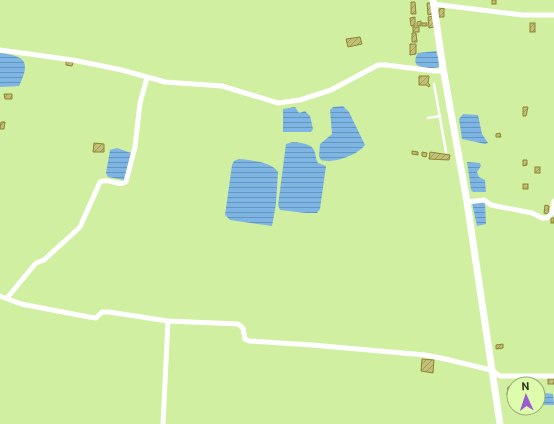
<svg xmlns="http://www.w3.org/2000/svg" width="554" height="424" viewBox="0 0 554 424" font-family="Roboto,sans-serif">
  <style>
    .water { fill: url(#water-rules) }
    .building { fill: url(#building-hatch); stroke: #8b852e }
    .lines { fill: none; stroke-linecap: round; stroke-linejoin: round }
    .service { stroke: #fff; stroke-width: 2.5 }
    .minor { stroke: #fff; stroke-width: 5 }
    .secondary { stroke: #fff; stroke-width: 7 }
  </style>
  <defs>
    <pattern id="water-rules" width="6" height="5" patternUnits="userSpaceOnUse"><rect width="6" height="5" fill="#7db5e5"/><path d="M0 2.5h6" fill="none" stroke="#6794b9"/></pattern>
    <pattern id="building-hatch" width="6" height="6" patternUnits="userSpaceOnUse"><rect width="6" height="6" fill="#c3bf79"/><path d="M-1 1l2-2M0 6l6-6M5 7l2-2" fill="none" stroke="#9f9c62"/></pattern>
  </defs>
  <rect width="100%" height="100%" fill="#d0efa0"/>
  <g class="water">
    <path d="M436,51l3,8v8c-11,3 -31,2 -21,-14z"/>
    <path d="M0,53c25,3 31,8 19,33l-19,1z"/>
    <path d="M343,106l6,6 16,33c-7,10 -32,19 -44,15l-2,-4 1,-12 12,-10 -2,-24 3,-3z"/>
    <path d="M295,107l4,6 6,-2 5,5 3,13 -2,3h-28v-23z"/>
    <path d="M463,114l15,1 4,19 6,9 -3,1 -23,-5 -3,-20z"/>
    <path d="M293,142c8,1 20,1 22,11 1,4 1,7 3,10l8,3 -6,43 -3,4h-11l-26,-3 -2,-5 8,-61z"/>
    <path d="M117,148l14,5 -7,27 -16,-3 -2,-4 4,-23z"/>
    <path d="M239,159c11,1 32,3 39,13l-2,32 -4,22 -42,-6 -5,-5 7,-50 2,-4z"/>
    <path d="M467,162l13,1 1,3 -4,6 2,5 6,3 1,12h-13l-2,-2z"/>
    <path d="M485,202l1,22 -9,2 -5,-23z"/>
    <path d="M545,393l8,1 1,11h-12l-3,-10z"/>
  </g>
  <g class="building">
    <rect x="492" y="0" width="4" height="4"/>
    <path d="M411,2h4l1,12h-5z"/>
    <path d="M427,3h4l1,11 -4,1z"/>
    <path d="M444,8v9h-5v-8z"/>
    <path d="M433,16l1,11 -5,1 -1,-11z"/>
    <path d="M415,17v9h-4l-1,-8z"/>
    <path d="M421,21v5h-4v-4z"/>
    <rect x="422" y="23" width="5" height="3"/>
    <rect x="530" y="23" width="5" height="9"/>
    <rect x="413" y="27" width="6" height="5"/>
    <path d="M412,33h4l1,9h-5z"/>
    <path d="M360,37l2,7 -14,3 -2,-8z"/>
    <path d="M410,44h6v10l-6,1z"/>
    <path d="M66,61l7,1 -1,4 -6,-1z"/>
    <path d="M419,76h10l-1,7 2,2 -1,2 -3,-2h-7z"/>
    <path d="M4,94h8v5h-7z"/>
    <path d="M523,107h5l-2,9h-3z"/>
    <path d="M1,122h4l-1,7h-4z"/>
    <path d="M500,133l1,4h-5v-3z"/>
    <path d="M94,143l10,1v8h-11z"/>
    <path d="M412,151l6,1v3l-6,-1z"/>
    <path d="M422,152l5,1 -1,4 -4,-1z"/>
    <path d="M430,152l20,3 -1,5 -20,-1z"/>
    <path d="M523,160h4v5l-4,1z"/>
    <rect x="535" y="167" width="5" height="6"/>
    <rect x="523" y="184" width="5" height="5"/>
    <path d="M545,205l4,1 -1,8 -4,-1z"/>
    <rect x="551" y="218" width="3" height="5"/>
    <path d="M503,344v4l-7,1v-4z"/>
    <path d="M422,359l12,1 -1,13 -12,-2z"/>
    <rect x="548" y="379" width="6" height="5"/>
    <path d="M508,387h6v9l-7,-1z"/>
  </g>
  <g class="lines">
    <g class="service">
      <path d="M434,84l12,68"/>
      <path d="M428,118l12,-2"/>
    </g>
    <g class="minor">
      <path d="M433,4l90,11h31"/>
      <path d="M0,50l73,10 49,10 43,12 57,4 56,17 22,-3 31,-10 47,-25h8l48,6h6l3,-3"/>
      <path d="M467,202l17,-2 7,5 41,8 10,5h5l5,-5 2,-12"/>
      <path d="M0,296l21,8 68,13 7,1 6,-6h7l59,9 70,3 5,4 2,11 4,2 63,4 113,10 16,3 50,12 9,6h54"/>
      <path d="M7,298l29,-35 8,-3 36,-33 20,-45c9,-5 18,5 26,0l9,-35 5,-44 7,-25"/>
      <path d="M163,424l5,-103"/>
    </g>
    <path class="secondary" d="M433,0l10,68 24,134 33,222"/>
  </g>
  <g transform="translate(526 396) rotate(357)"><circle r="19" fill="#ddfcac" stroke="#97ae72"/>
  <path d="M0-3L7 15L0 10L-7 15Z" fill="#9a5cd3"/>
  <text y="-6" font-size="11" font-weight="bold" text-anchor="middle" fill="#2e3a1a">N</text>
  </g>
</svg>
